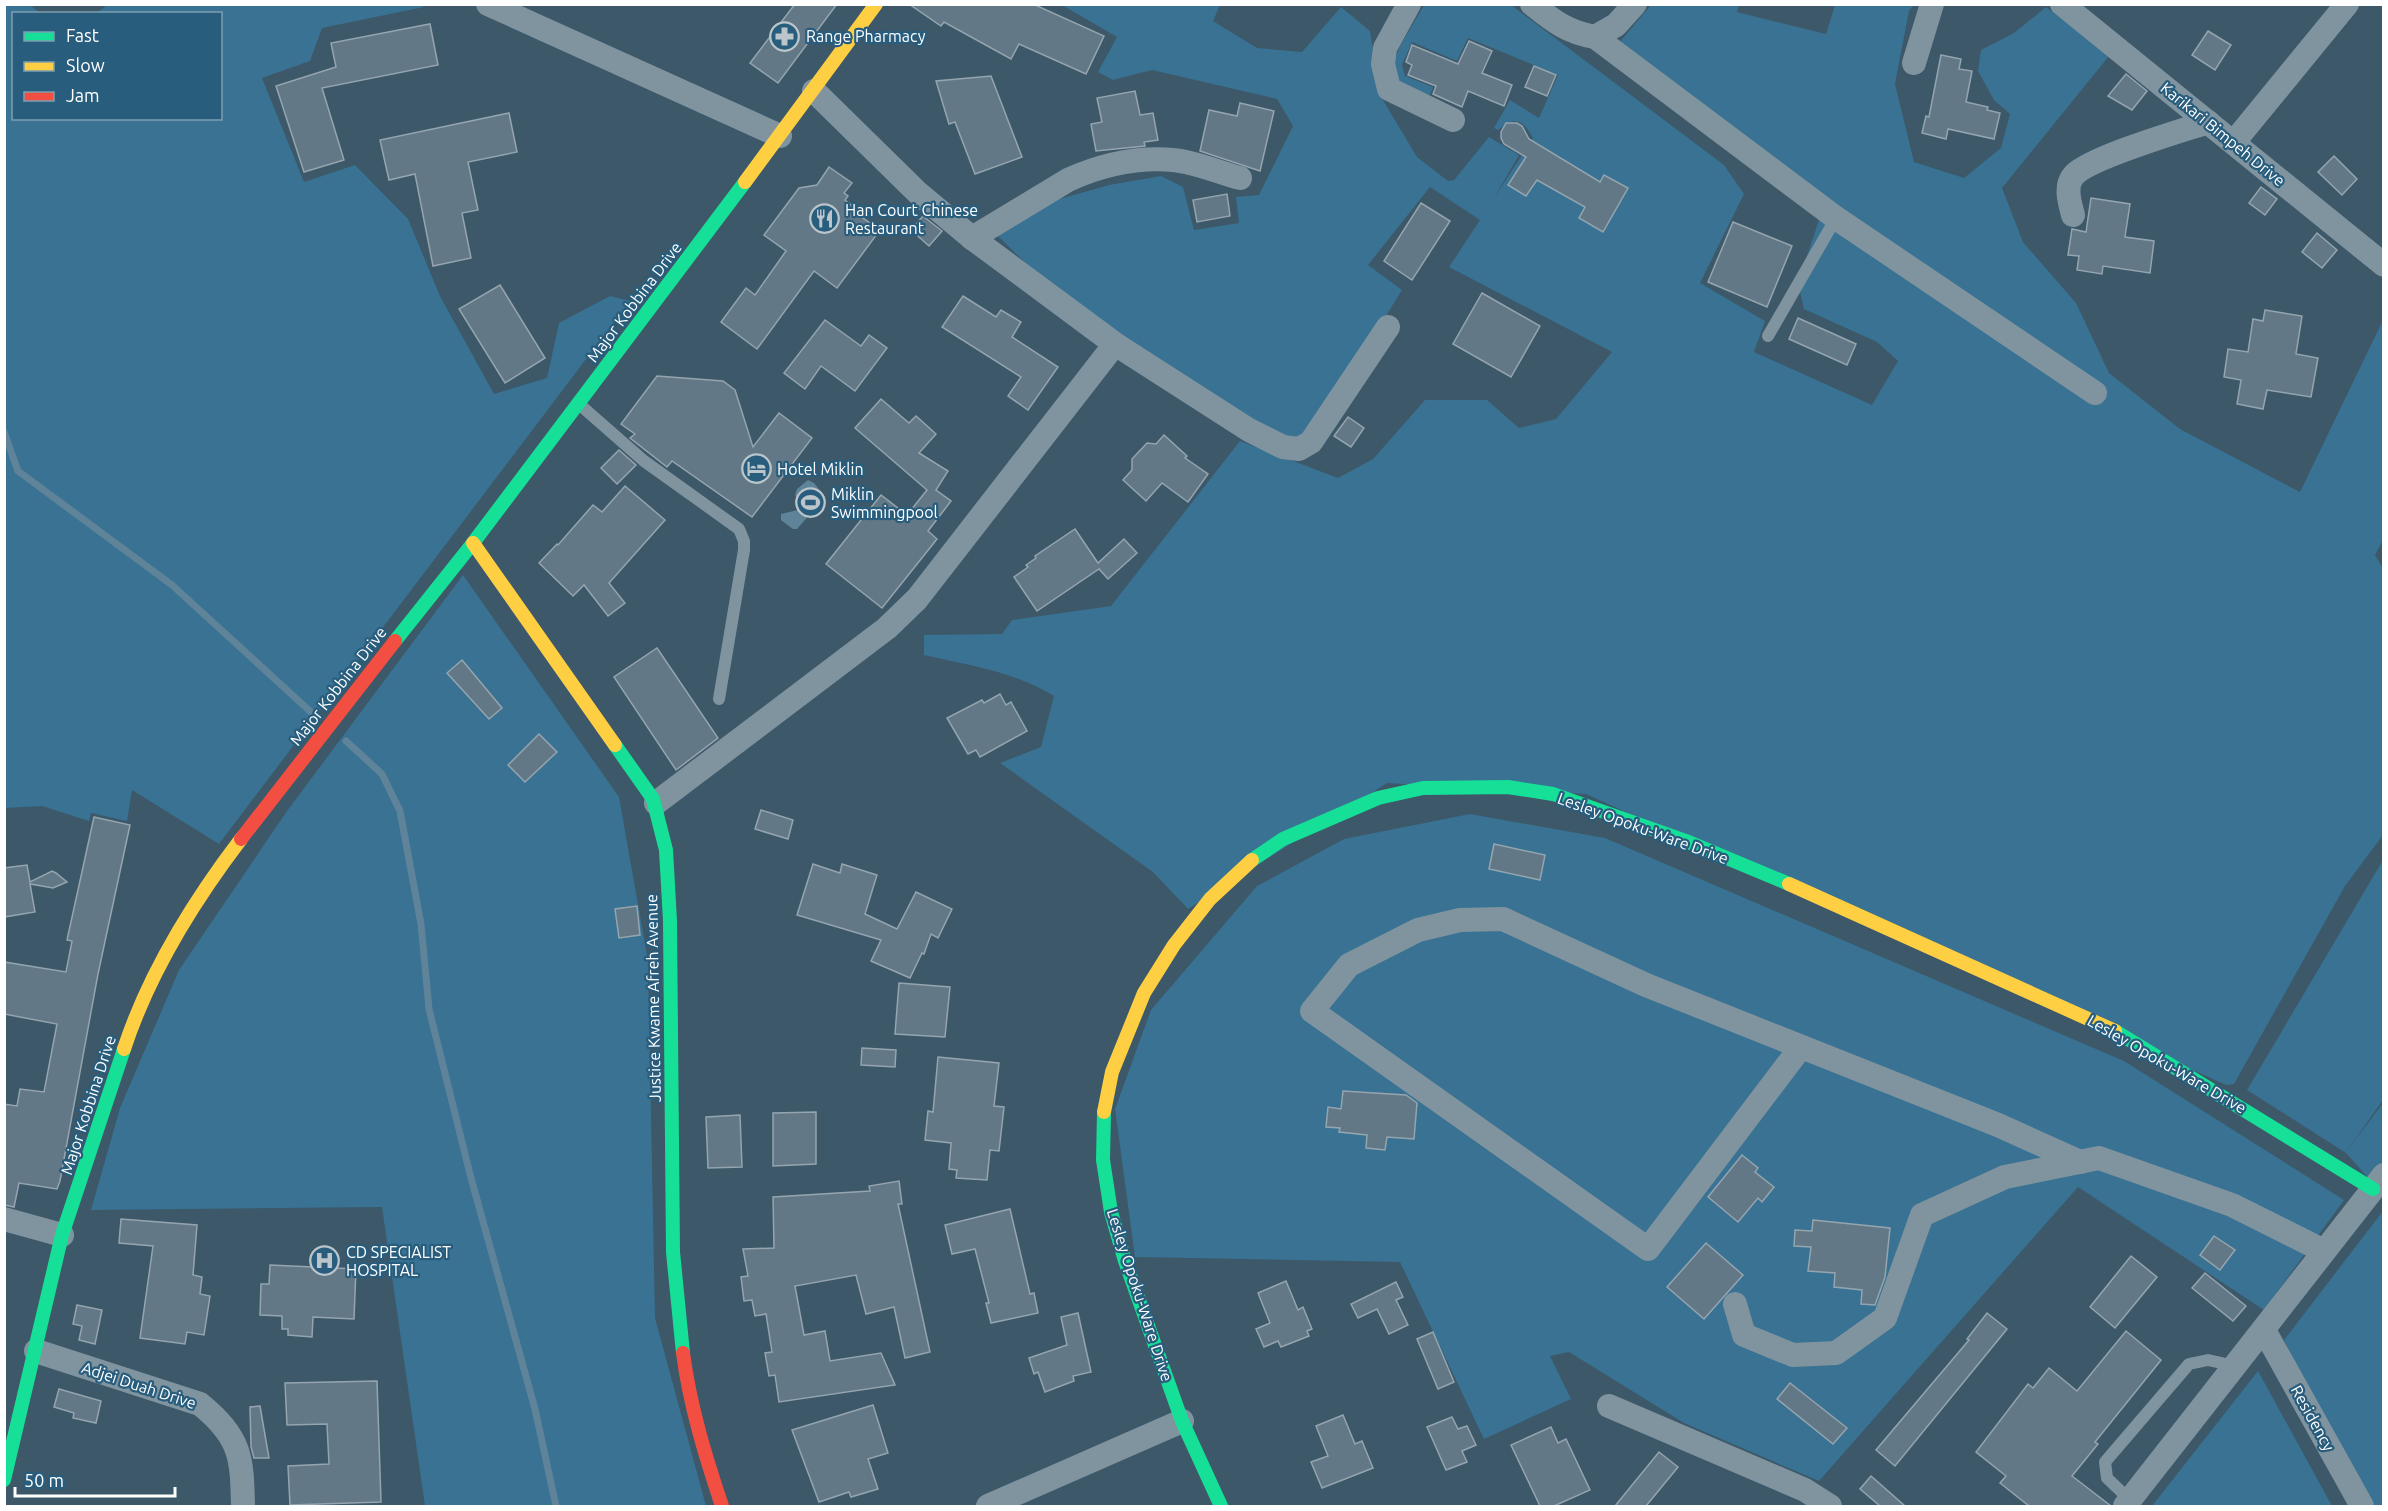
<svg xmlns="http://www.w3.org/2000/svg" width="2388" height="1511" viewBox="0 0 2388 1511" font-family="Ubuntu,sans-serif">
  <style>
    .green { fill: #397292 }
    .water { fill: #5f849a }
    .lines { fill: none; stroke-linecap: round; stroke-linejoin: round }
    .stream { stroke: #5f849a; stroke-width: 7 }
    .building { fill: #637886; stroke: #94a5af; stroke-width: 1.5 }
    .lane { stroke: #8094a0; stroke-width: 12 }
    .street { stroke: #8094a0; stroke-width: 24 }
    .fast { stroke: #16e098; stroke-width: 14 }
    .slow { stroke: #ffcf43; stroke-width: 14 }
    .jam { stroke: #f24e42; stroke-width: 14 }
    .labels { text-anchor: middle; stroke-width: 4.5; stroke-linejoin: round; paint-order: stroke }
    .poi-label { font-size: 16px; fill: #fff; stroke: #285d7d; text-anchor: start }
    .street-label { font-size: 16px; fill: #fff; stroke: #285d7d }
  </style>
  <rect width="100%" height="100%" fill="#3c5869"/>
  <g class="green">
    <path d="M420,4l4,3 -102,21 -12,33 -48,17 42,104 51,-17 53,54 32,77 54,98 53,-16 12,-55 51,-27 20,5 -411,543 -87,-54 -5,31 -36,-8 -2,8 -47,-15 -37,2v-803h25l10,8 -26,1v104h206v-104l-123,-1 10,-8z"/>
    <path d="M1062,5h158l-7,16 44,27 45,4 39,-45 29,24 10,64 37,62 31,24 6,-1 35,-43 30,18 -25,43 39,-60c-11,-19 -17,-22 -35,-8l-4,-2 16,-28 29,18 19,-43 -90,-37 -11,23 -45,-19 -10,23 3,11 28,11 -4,10 -30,-13 -5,-23 6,-15 24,-41h87l213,160 20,29 -44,89 65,38 -11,31 118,53 26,-44 -21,-19 -73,-33 -6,-26 27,-81 -207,-158 33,-39h88l-2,7 89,22 9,-29h79l-5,6 -14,73 19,78 50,16 37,-30 9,-34 -16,-14 -16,-29 3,-21 33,-17 32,-26 63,49 -107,132 21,54 53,61 33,70 71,56 120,63 83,-172 1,218 -9,17 9,15 -1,265 -38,51 -111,198 -8,1 -640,-291 -199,-11 -199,126 -35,-37 -153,-109 41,-16 13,-51c-39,-24 -86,-31 -130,-41v-20l78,-1 10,-14 99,-14 129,-165 98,37 35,-19 52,-59h62l32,28 37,-9 56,-67 -163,-85 31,-47 -50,-33 -62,78 34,25 -28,45 -77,108 -52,-26 -189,-124 -59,-58 45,-31 67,-19 52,-9 22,11 11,43 45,-7 -3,-26 23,-2 34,-69 -16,-27 -125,-29 -39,10 -15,-8 19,-35z"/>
    <path d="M463,575l156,222 29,164 7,357 51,188h-281l-43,-299 -291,3 29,-102 59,-138 108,-159z"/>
    <path d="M1470,814l135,24 519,223 220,139 -80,110 -186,-123 -259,294 -135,-58 -115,-71 -19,4 21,43 -87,40 -84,-177 -265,-5 -20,-148 36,-99 106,-124 87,-47z"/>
    <path d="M2383,860v240l-37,52 37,-49v60l-13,17 -24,-27 -99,-63z"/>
    <path d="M2383,1211v295h-14l-30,-54 -55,-112z"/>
    <path d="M2258,1371l74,135h-180z"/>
  </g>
  <path class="water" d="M808,480l6,3 11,14 -28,32h-4l-12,-9v-6l17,-4 2,-5 -5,-10 2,-6z"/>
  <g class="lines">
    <g class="stream">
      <path d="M4,432l14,39 154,114 141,129"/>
      <path d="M346,741l36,33 18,37 21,113 8,85 42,169 64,231 21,97"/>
    </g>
  </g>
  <g class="building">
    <path d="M795,4h42l-59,79 -28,-20z"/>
    <path d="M909,4h124l71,32 -18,38 -67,-30 -8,15 -67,-37 -3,4z"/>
    <path d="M430,24l8,41 -116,23 22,72 -40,12 -28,-86 60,-19 -5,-24z"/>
    <path d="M2208,31l23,14 -16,25 -23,-15z"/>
    <path d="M1469,41l23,10 -10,22 30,12 -8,21 -36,-15 -6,16 -29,-13 3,-8 -28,-11 4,-10 -6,-3 6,-17 46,19z"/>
    <path d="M1941,55l20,4 -2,10 13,2 -6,31 22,5 -1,3 13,3 -6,26 -46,-10 -2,10 -24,-6 4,-17 3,1z"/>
    <path d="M1534,66l22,9 -9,21 -22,-9z"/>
    <path d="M2126,74l21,17 -15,19 -24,-14z"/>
    <path d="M991,76l31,81 -47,17 -20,-52 -6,2 -13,-43z"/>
    <path d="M1135,91l5,24 13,-2 5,27 -14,2 1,4 -49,5 -5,-27 11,-2 -5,-24z"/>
    <path d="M1240,103l34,8 -14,60 -60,-20 9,-41 28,6z"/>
    <path d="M509,113l8,39 -49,10 10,48 -16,3 9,45 -38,8 -18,-92 -26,6 -9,-40z"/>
    <path d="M1506,123h11l5,3 7,13 71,43 4,-7 24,13 -25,44 -24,-14 6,-11 -48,-27 -11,16 -18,-11 18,-28 -22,-13 -3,-6v-6z"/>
    <path d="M2334,156l23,23 -15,16 -24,-23z"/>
    <path d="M829,167l23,16 -8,10 4,3 -3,4 10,8 -2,3 27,19 -43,58 -23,-17 -57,78 -36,-27 25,-34 9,7 31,-44 -22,-16 35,-47 18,-3z"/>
    <path d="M2261,187l16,12 -12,16 -16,-12z"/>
    <path d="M1227,194l3,22 -33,6 -4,-22z"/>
    <path d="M2091,198l39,6 -5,33 29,4 -4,32 -47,-7 -1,8 -25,-4 2,-14 -11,-1 4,-26 14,3z"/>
    <path d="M1421,203l29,18 -38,59 -28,-19z"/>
    <path d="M923,216l19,15 -13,15 -18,-16z"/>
    <path d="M1733,222l59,24 -25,61 -59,-25z"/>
    <path d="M2317,233l20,17 -15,18 -20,-16z"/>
    <path d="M500,285l45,73 -40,25 -46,-74z"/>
    <path d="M1482,293l58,33 -29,51 -58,-33z"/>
    <path d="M963,296l33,21 5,-7 20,12 -9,15 46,30 -30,43 -20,-14 13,-19 -79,-50z"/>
    <path d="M2265,310l37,6 -6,38 22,4 -7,39 -44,-7 -4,19 -26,-5 4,-24 -17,-3 4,-28 20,3 5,-33 10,2z"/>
    <path d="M1798,318l58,26 -9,21 -58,-26z"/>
    <path d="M825,320l36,26 8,-11 18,13 -32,43 -34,-25 -16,23 -21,-16z"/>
    <path d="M657,376l66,5 12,9 18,57 26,-34 33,25 -60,79 -80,-56 -5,6 -37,-29 5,-4 -14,-10z"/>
    <path d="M881,399l28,24 7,-7 20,18 -17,19 29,18 -12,19 15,11 -23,30 9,8 -55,69 -56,-44 55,-69 26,20 20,-25 -72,-62z"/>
    <path d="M1348,417l16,11 -13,19 -17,-11z"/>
    <path d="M1164,435l23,21 -2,2 23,16 -20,28 -26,-19 -16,18 -23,-21 9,-10v-11l15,-16 9,1z"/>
    <path d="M619,450l17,15 -19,19 -16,-16z"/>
    <path d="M625,486l40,34 -56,63 16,20 -17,13 -24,-31 -11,11 -34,-33 18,-19 1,1 35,-40 9,7z"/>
    <path d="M1075,529l23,34 26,-24 13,14 -29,26 -9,-10 -62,42 -23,-34 14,-10 -2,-2 10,-7 -1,-2z"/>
    <path d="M657,648l61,90 -42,32 -62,-93z"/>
    <path d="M462,660l40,48 -13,11 -42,-46z"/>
    <path d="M1000,694l6,11 5,-3 16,29 -47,26 -4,-7 -8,4 -21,-36 35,-18 2,3z"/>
    <path d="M539,734l18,18 -32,30 -17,-17z"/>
    <path d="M761,810l32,10 -5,19 -33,-10z"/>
    <path d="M94,817l36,8 -32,149 -38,207 -3,8 -38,-6 -5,24 -10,-2v-101l13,2 3,-17 24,3 13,-68 -53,-10v-52l62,10 6,-31 -5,-1z"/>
    <path d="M1494,844l51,11 -5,25 -51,-11z"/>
    <path d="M813,864l27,9 2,-9 35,11 -12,39 32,15 19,-37 36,17 -14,29 -7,-4 -7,20 -2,-1 -12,25 -39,-17 10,-21 -84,-25z"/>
    <path d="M27,865l3,17 22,-11 4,2 11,9 -14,6 -23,-4 5,28 -31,5v-49z"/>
    <path d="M637,906l3,29 -21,3 -4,-29z"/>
    <path d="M899,983l51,4 -5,50 -50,-3z"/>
    <path d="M862,1048l34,2 -1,17 -34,-2z"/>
    <path d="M938,1057l61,6 -5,43 10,1 -5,44 -9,-1 -3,30 -31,-2 1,-8 -8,-1 2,-26 -26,-3 3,-29 5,1z"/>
    <path d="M1343,1091l63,4 11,8 -3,36 -27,-2 -2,13 -19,-2 1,-13 -28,-3 1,-4 -14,-1 2,-20 13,2z"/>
    <path d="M816,1112v52l-43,2v-53z"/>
    <path d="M740,1115l2,52 -34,1 -2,-51z"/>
    <path d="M1742,1155l16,13 -3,4 19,15 -12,15 -4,-4 -20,24 -30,-25z"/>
    <path d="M899,1181l3,23h-4l32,148 -25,6 -11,-51 -28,7 -10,-39 -61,11 9,49 21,-4 5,30 51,-8 14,32 -116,17 -4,-27 -6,1 -4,-23 7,-1 -6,-38 -11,2 -3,-16 -8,1 -3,-24 7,-1 -5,-27 31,-1 -1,-51 97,-6 -1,-5z"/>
    <path d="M1010,1209l20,85 4,-1 4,20 -47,10 -5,-20h3l-14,-54 -23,5 -7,-29z"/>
    <path d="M121,1219l76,6 -4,50 9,2 -2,17 10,2 -6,39 -17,-3 -2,12 -45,-6 13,-92 -34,-3z"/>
    <path d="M1813,1220l77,8 -5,49 -10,28 -14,-1 1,-14 -28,-3 1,-14 -27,-2 3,-24 -17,-1 1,-16 17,1z"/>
    <path d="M2214,1236l21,14 -15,20 -20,-15z"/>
    <path d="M1706,1243l37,32 -39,44 -37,-32z"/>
    <path d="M2131,1256l26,21 -42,51 -25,-21z"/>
    <path d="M270,1265l86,4 -2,50 -41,-2 -1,20 -24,-2v-6h-6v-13l-22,-1 1,-31h8z"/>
    <path d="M2205,1273l41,33 -13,15 -41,-33z"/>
    <path d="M1286,1281l12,29 5,-3 9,22 -5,2 2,5 -28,11 -3,-6 -14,6 -8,-18 14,-6 -12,-30z"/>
    <path d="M1396,1282l7,15 -7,3 12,25 -19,9 -12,-25 -19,9 -7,-14z"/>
    <path d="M77,1305l25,5 -7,34 -16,-4 3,-14 -9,-2z"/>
    <path d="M1078,1313l13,59 -18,4 1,5 -29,11 -7,-20 -4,2 -5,-16 38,-13 -6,-28z"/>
    <path d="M1987,1313l20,16 -112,137 -19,-16 93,-110 -2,-1z"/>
    <path d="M2126,1331l35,29 -66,82 3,2 -26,32 39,30h-82l-29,-23 6,-7 -30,-24 52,-68 5,4 16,-20 28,23z"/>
    <path d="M1433,1332l21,50 -16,7 -21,-50z"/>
    <path d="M377,1381l4,121 -91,3 -2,-39 41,-2 -2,-40 -40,1 -2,-42z"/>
    <path d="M1790,1383l57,45 -14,16 -56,-45z"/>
    <path d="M59,1389l42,12 -5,22 -23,-5 1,-5 -20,-6z"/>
    <path d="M873,1405l15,48 -20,6 10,30 -27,8 -2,-5 -30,10 -27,-72z"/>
    <path d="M260,1406l9,52h-15l-3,-11 -1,-40z"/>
    <path d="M1343,1415l12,29 7,-3 11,27 -51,20 -11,-26 17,-6 -12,-30z"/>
    <path d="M1452,1417l6,12 9,-3 9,19 -14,6 5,11 -21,8 -19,-43z"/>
    <path d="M1551,1427l7,16 8,-4 24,51 -36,16h-14l-29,-61z"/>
    <path d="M1659,1452l19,15 -32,39h-31z"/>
    <path d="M1871,1476l34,30h-25l-20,-17z"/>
  </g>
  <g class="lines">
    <g class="lane">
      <path d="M1768,336l68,-118"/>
      <path d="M579,404l65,57 95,68 5,12v9l-25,149"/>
      <path d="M2130,1500l-23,-22 -2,-16 84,-98 19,-4 27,6"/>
    </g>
    <g class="street">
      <path d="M488,4l292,132"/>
      <path d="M1409,4l-24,44 -2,16 6,25 64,31"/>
      <path d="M1532,4c21,17 35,28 63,33l21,-12 19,-21"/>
      <path d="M2062,4l322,261"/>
      <path d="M1595,37l241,181 259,175"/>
      <path d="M1914,63l18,-59"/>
      <path d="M814,91l104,102 54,45 143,106 134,86 34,17 16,2 12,-7 77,-115"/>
      <path d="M2234,142l113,-138"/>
      <path d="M2073,215c-3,-12 -9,-29 1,-40 17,-18 107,-44 134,-53"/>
      <path d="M972,238l96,-58c33,-15 69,-23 105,-20 22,2 45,12 67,18"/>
      <path d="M656,803l231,-175 30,-29 198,-255"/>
      <path d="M1801,1047l-153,202 -336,-238 37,-46 69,-35 42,-10 43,-1 143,66 352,140 82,37"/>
      <path d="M4,1219l58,16"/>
      <path d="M1735,1304l9,31 49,20 43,-2 49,-35 37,-103 83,-38 94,-19 133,47 92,46"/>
      <path d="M2264,1330l98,176"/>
      <path d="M36,1351l164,53c41,33 42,53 43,102"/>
      <path d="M1609,1406l196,84 25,16"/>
      <path d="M988,1506l194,-85"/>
      <path d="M2125,1506l259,-331"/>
    </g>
    <g class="fast">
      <path d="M395,641l78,-98 272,-361"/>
      <path d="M615,745l38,54 13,51 4,71 3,331 10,101"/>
      <path d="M1252,860l31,-21 95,-41 45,-10 85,-1 45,7 133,47 103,43"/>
      <path d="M2115,1031l258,158"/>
      <path d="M1104,1112l-1,48 8,52 14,49 57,160 39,85"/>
      <path d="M4,1480l58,-245 62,-186"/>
    </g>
    <g class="slow">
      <path d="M745,182l131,-178"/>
      <path d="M473,543l142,202"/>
      <path d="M1789,884l326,147"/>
      <path d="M124,1049c25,-76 69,-147 117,-210"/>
      <path d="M1104,1112l8,-40 32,-79 30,-48 36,-46 42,-39"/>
    </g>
    <g class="jam">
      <path d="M241,839l154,-198"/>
      <path d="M683,1353c7,53 22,102 39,153"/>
    </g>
  </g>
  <defs>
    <symbol id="pharmacy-ring" viewBox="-11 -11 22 22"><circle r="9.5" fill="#285d7d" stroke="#bbc5ca" stroke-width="1.5"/><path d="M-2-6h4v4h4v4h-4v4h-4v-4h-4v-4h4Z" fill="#bbc5ca"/></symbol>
    <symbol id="restaurant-ring" viewBox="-11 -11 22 22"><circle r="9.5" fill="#285d7d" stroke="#bbc5ca" stroke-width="1.5"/><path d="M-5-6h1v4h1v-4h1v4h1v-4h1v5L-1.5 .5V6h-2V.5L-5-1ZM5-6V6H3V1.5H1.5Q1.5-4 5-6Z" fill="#bbc5ca"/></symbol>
    <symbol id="hotel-ring" viewBox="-11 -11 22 22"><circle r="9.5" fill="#285d7d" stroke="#bbc5ca" stroke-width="1.5"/><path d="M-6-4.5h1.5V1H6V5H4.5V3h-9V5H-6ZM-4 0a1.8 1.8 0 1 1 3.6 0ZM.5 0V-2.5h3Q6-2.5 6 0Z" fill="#bbc5ca"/></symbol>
    <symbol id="stadium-ring" viewBox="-11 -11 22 22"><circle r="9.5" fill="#285d7d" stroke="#bbc5ca" stroke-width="1.5"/><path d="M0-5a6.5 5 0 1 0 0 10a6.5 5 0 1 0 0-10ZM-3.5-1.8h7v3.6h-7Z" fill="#bbc5ca"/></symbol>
    <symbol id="hospital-ring" viewBox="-11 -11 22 22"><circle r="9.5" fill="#285d7d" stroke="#bbc5ca" stroke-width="1.5"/><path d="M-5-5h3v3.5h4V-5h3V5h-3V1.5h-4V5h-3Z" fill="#bbc5ca"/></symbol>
  </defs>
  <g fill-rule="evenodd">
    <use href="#pharmacy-ring" x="768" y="20" width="33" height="33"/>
    <use href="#restaurant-ring" x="808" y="202" width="33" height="33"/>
    <use href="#hotel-ring" x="740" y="452" width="33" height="33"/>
    <use href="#stadium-ring" x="794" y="486" width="33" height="33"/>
    <use href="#hospital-ring" x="308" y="1244" width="33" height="33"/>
  </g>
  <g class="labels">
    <g class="poi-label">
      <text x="806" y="42">Range Pharmacy</text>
      <text x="845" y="216">Han Court Chinese<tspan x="845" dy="18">Restaurant</tspan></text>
      <text x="777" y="475">Hotel Miklin</text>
      <text x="831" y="500">Miklin<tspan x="831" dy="18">Swimmingpool</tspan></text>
      <text x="346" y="1258">CD SPECIALIST<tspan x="346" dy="18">HOSPITAL</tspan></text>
    </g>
    <g class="street-label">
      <text transform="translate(2223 134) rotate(39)" y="6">Karikari Bimpeh Drive</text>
      <text transform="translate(634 302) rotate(-53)" y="6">Major Kobbina Drive</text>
      <text transform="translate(338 686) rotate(-52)" y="6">Major Kobbina Drive</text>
      <text transform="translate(1643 828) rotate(20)" y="6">Lesley Opoku-Ware Drive</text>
      <text transform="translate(653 998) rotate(-91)" y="6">Justice Kwame Afreh Avenue</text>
      <text transform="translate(2167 1064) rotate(30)" y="6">Lesley Opoku-Ware Drive</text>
      <text transform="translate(88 1105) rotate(-72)" y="6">Major Kobbina Drive</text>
      <text transform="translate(1140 1295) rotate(72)" y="6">Lesley Opoku-Ware Drive</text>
      <text transform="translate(139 1385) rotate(18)" y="6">Adjei Duah Drive</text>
      <text transform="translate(2313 1418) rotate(61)" y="6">Residency</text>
    </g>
  </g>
  <rect width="2388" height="1511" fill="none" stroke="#ffffff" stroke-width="12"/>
  <rect x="12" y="12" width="210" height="108" fill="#285d7d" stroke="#7e9eb1" stroke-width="1.5"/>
  <rect x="24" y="32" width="30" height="9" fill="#16e098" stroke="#7e9eb1" stroke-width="1.5"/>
  <text x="66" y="42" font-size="18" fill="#ffffff">Fast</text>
  <rect x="24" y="62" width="30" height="9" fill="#ffcf43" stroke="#7e9eb1" stroke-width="1.5"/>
  <text x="66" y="72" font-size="18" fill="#ffffff">Slow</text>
  <rect x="24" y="92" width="30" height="9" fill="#f24e42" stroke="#7e9eb1" stroke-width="1.5"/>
  <text x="66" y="102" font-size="18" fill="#ffffff">Jam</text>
  <path d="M15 1487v9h160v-9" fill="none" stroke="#ffffff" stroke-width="3"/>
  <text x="24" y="1487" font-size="18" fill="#ffffff" stroke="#285d7d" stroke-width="4.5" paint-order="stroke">50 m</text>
</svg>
